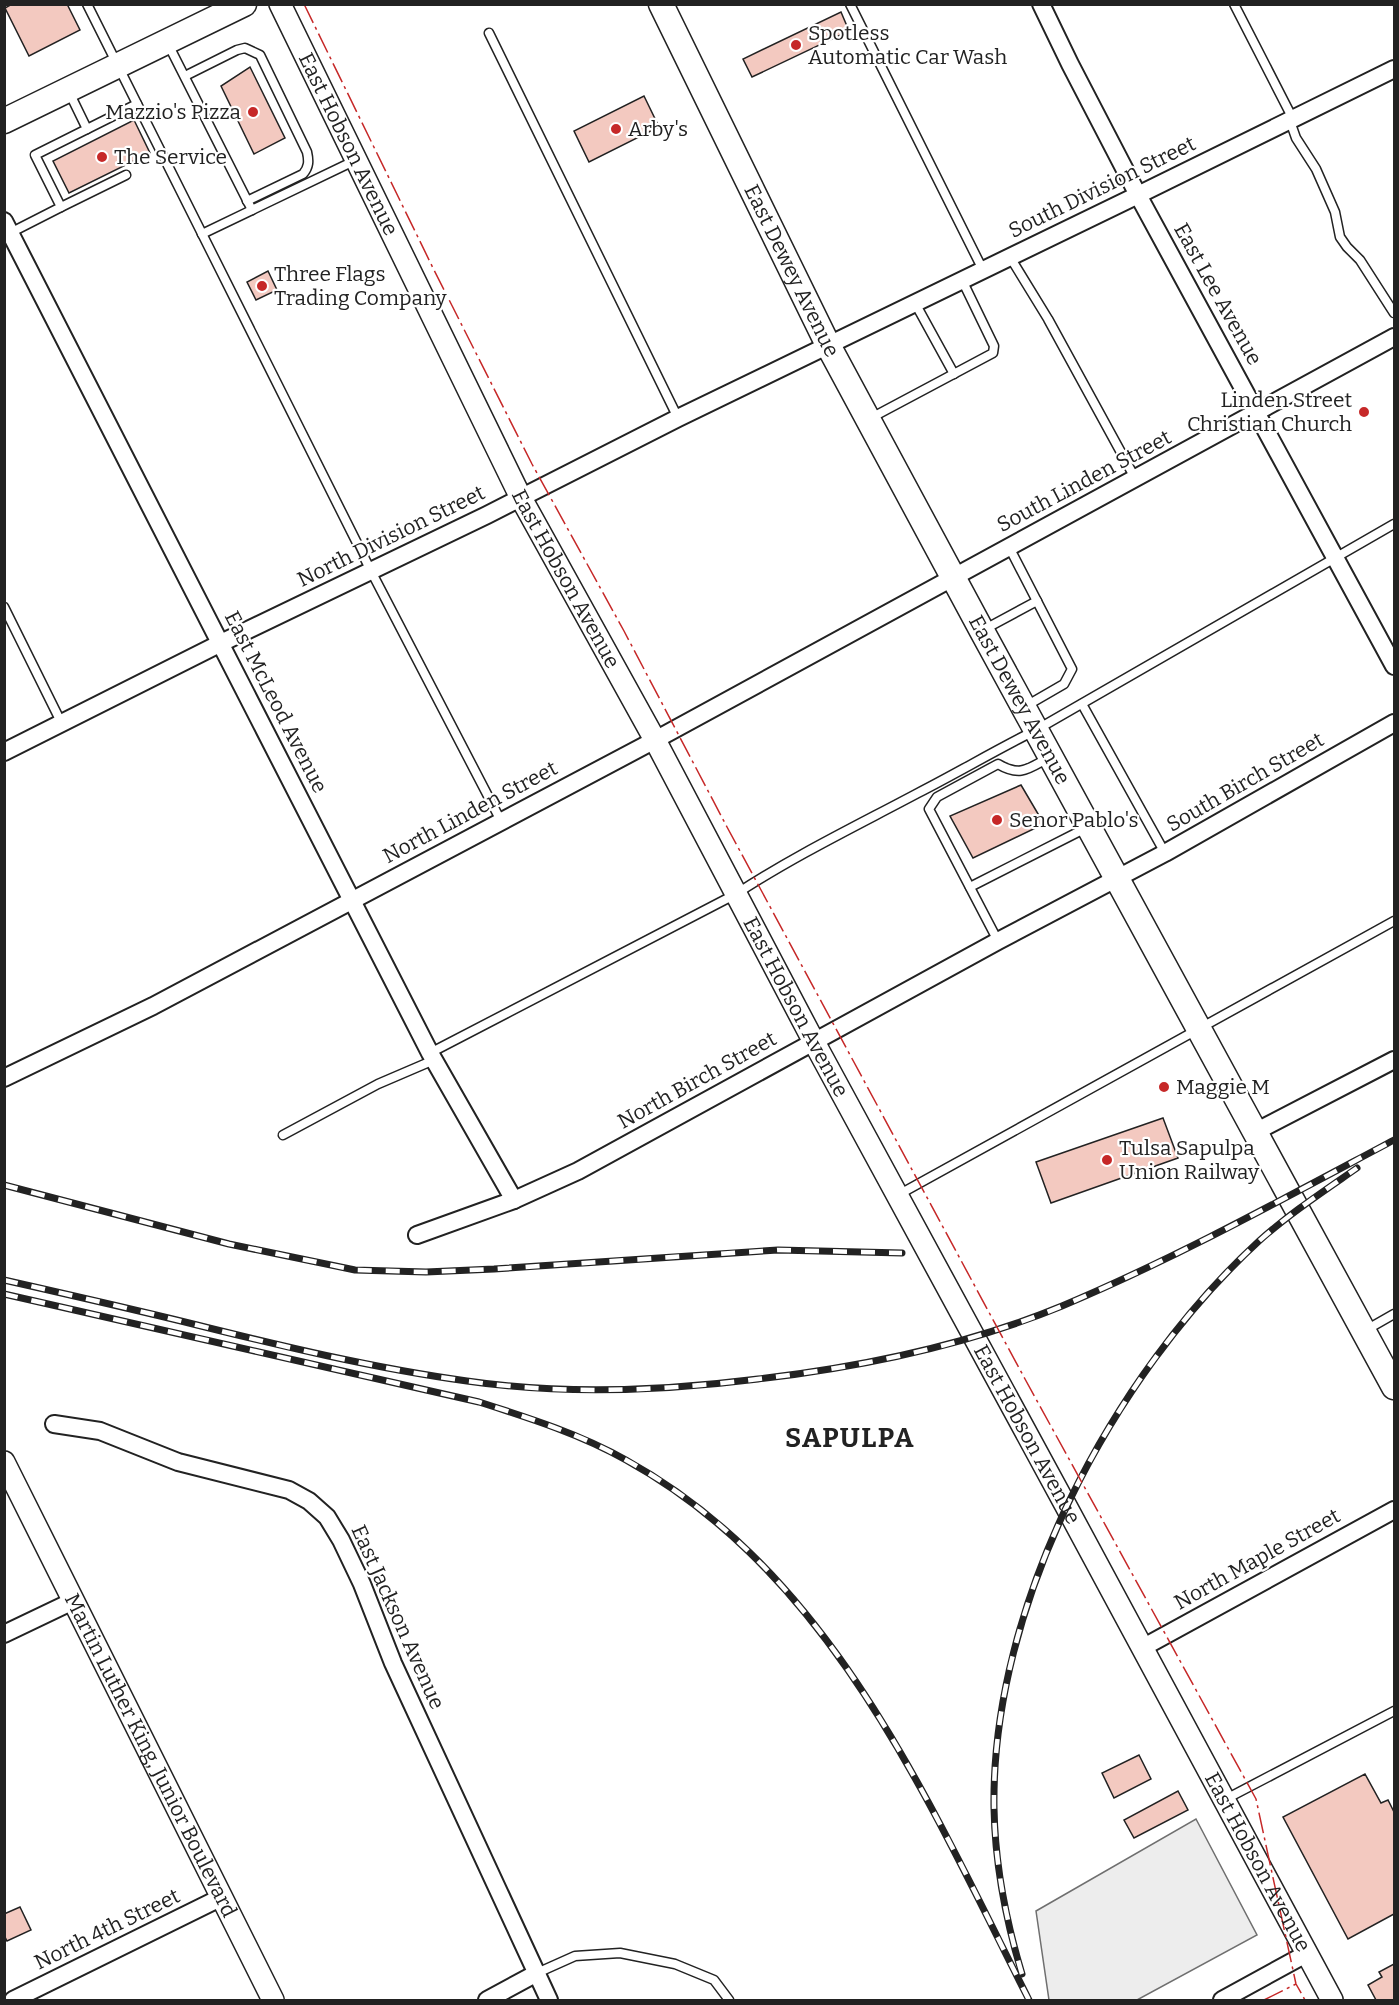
<svg xmlns="http://www.w3.org/2000/svg" width="1399" height="2005" viewBox="0 0 1399 2005" font-family="Bitter,serif">
  <style>
    .parking { fill: #ededed; stroke: #6f6f6f; stroke-width: 1.5 }
    .building { fill: #f3c9c0; stroke: #222; stroke-width: 1.5 }
    .lines { fill: none; stroke-linecap: round; stroke-linejoin: round }
    .service-casing { stroke: #222; stroke-width: 11 }
    .minor-casing { stroke: #222; stroke-width: 20 }
    .tertiary-casing { stroke: #222; stroke-width: 24 }
    .secondary-casing { stroke: #222; stroke-width: 27 }
    .service { stroke: #fff; stroke-width: 8 }
    .minor { stroke: #fff; stroke-width: 16 }
    .tertiary { stroke: #fff; stroke-width: 21 }
    .secondary { stroke: #fff; stroke-width: 24 }
    .rail-casing { stroke: #222; stroke-width: 7 }
    .rail { stroke: #fff; stroke-width: 4.5; stroke-dasharray: 14; stroke-linecap: butt }
    .power { stroke: #c62828; stroke-width: 1.5; stroke-dasharray: 21 4.5 3 4.5; stroke-linecap: butt }
    .poi-dot { fill: #c62828; stroke: #fff; stroke-width: 2 }
    .labels { text-anchor: middle; stroke-width: 4.5; stroke-linejoin: round; paint-order: stroke }
    .poi-label { font-size: 21px; fill: #222; stroke: #fff; text-anchor: start }
    .street-label { font-size: 21px; fill: #222; stroke: #fff }
    .district-label { font-size: 27px; font-weight: bold; letter-spacing: 1.5px; fill: #222; stroke: #fff }
  </style>
  <rect width="100%" height="100%" fill="#fff"/>
  <path class="parking" d="M1196,1819l61,116 -120,65h-88l-13,-89z"/>
  <g class="building">
    <path d="M12,4h55l13,26 -51,26 -24,-48z"/>
    <path d="M841,12l8,19 -97,46 -9,-18z"/>
    <path d="M250,67l35,71 -31,16 -33,-68z"/>
    <path d="M644,96l15,31 -70,35 -15,-31z"/>
    <path d="M134,120l16,33 -81,40 -16,-32z"/>
    <path d="M268,271l9,19 -21,10 -9,-18z"/>
    <path d="M1021,785l23,39 -71,34 -23,-42z"/>
    <path d="M1163,1118l15,40 -127,45 -15,-41z"/>
    <path d="M1139,1755l12,24 -37,19 -12,-25z"/>
    <path d="M1365,1774l16,29 7,-3 6,12v102l-46,25 -65,-122z"/>
    <path d="M1178,1791l10,19 -54,28 -10,-18z"/>
    <path d="M20,1907l11,23 -24,11 -3,-6v-21z"/>
    <path d="M1394,1964v36h-18l-8,-15 14,-8 -3,-5z"/>
  </g>
  <g class="lines">
    <defs>
      <g id="service">
        <path d="M87,4l284,567 130,250"/>
        <path d="M850,4l133,266"/>
        <path d="M1234,4l59,115"/>
        <path d="M489,33l189,385"/>
        <path d="M167,42l85,168"/>
        <path d="M185,76l52,-26 8,-2 15,7 47,97c2,9 2,15 -4,22l-56,27"/>
        <path d="M1290,121l6,17 20,31 19,43 5,25 7,10 13,13 34,53"/>
        <path d="M87,129l50,-25"/>
        <path d="M61,207l65,-32"/>
        <path d="M10,233l51,-26 -26,-52 52,-26 -18,-37"/>
        <path d="M202,234l154,-74"/>
        <path d="M1010,257l38,62 87,159"/>
        <path d="M915,303l39,71"/>
        <path d="M869,419l124,-66 1,-7 -32,-66"/>
        <path d="M1009,547l63,122 -8,15 -38,22"/>
        <path d="M4,607l58,117"/>
        <path d="M985,629l52,-28"/>
        <path d="M1082,704l83,149"/>
        <path d="M970,887l118,-60"/>
        <path d="M998,941l-69,-132 8,-12 61,-33c22,13 30,5 50,-6"/>
        <path d="M430,1053l306,-159c58,-38 120,-68 182,-101 39,-20 78,-43 118,-63l358,-206"/>
        <path d="M283,1135l95,-51 56,-24"/>
        <path d="M898,1195l496,-274"/>
        <path d="M1366,1330l28,-16"/>
        <path d="M1224,1800l170,-89"/>
        <path d="M537,1973l38,-17 45,-3 55,11 39,16 15,20"/>
      </g>
      <g id="minor">
        <path d="M1041,4l29,60 68,131 256,471"/>
        <path d="M4,221l426,832 84,147"/>
        <path d="M4,752l217,-109 266,-128 191,-97 460,-223 256,-126"/>
        <path d="M4,1078l149,-72 502,-266 739,-403"/>
        <path d="M1255,1132l139,-72"/>
        <path d="M417,1235l97,-35 64,-29 420,-230 167,-88 229,-130"/>
        <path d="M54,1424l46,7 78,31 111,28 20,11 18,16 14,23 21,44 31,79 156,337"/>
        <path d="M4,1634l69,-33"/>
        <path d="M1142,1648l252,-138"/>
        <path d="M13,2000l209,-103"/>
        <path d="M487,2000l50,-27"/>
        <path d="M1222,2000l84,-46"/>
      </g>
      <g id="tertiary">
        <path id="s1" d="M280,4l241,494 134,242 159,302 252,464 266,494"/>
        <path id="s2" d="M4,1462l269,538"/>
      </g>
      <g id="secondary">
        <path id="s3" d="M661,4l167,341 154,286 412,756"/>
        <path d="M4,121l240,-117"/>
      </g>
    </defs>
    <use href="#service" class="service-casing"/>
    <use href="#minor" class="minor-casing"/>
    <use href="#tertiary" class="tertiary-casing"/>
    <use href="#secondary" class="secondary-casing"/>
    <use href="#service" class="service"/>
    <use href="#minor" class="minor"/>
    <use href="#tertiary" class="tertiary"/>
    <use href="#secondary" class="secondary"/>
    <defs>
      <g id="rail">
        <path d="M4,1185l225,59 126,26 71,2 68,-3 284,-19 124,3"/>
        <path d="M4,1280c62,14 124,28 185,43 92,23 184,45 278,58 97,14 195,10 291,-2 103,-12 207,-33 304,-73 114,-48 223,-108 332,-166"/>
        <path d="M4,1294l475,108c50,16 101,32 147,58 206,114 302,341 403,540"/>
        <path d="M1022,1974c-16,-53 -27,-111 -28,-166 -3,-203 118,-432 265,-567 30,-27 65,-50 98,-73"/>
      </g>
    </defs>
    <use href="#rail" class="rail-casing"/>
    <use href="#rail" class="rail"/>
    <g class="power">
      <path d="M304,4l129,264 99,196 92,167 103,196 298,552 231,420 40,185 9,16"/>
      <path d="M1264,2000l32,-16"/>
    </g>
  </g>
  <g class="poi-dot">
    <circle cx="796" cy="45" r="6"/>
    <circle cx="253" cy="112" r="6"/>
    <circle cx="616" cy="129" r="6"/>
    <circle cx="102" cy="157" r="6"/>
    <circle cx="262" cy="286" r="6"/>
    <circle cx="1364" cy="412" r="6"/>
    <circle cx="997" cy="820" r="6"/>
    <circle cx="1164" cy="1087" r="6"/>
    <circle cx="1107" cy="1160" r="6"/>
  </g>
  <g class="labels">
    <g class="poi-label">
      <text x="808" y="40">Spotless<tspan x="808" dy="24">Automatic Car Wash</tspan></text>
      <text x="241" y="119" text-anchor="end">Mazzio's Pizza</text>
      <text x="628" y="136">Arby's</text>
      <text x="114" y="164">The Service</text>
      <text x="274" y="281">Three Flags<tspan x="274" dy="24">Trading Company</tspan></text>
      <text x="1352" y="407" text-anchor="end">Linden Street<tspan x="1352" dy="24">Christian Church</tspan></text>
      <text x="1009" y="827">Senor Pablo's</text>
      <text x="1176" y="1094">Maggie M</text>
      <text x="1119" y="1155">Tulsa Sapulpa<tspan x="1119" dy="24">Union Railway</tspan></text>
    </g>
    <g class="street-label">
      <text dy="7" stroke="none"><textPath href="#s1" startOffset="156">East Hobson Avenue</textPath></text>
      <text transform="translate(1102 187) rotate(-26)" y="7">South Division Street</text>
      <text dy="7" stroke="none"><textPath href="#s3" startOffset="297">East Dewey Avenue</textPath></text>
      <text transform="translate(1218 294) rotate(61)" y="7">East Lee Avenue</text>
      <text transform="translate(1084 481) rotate(-28)" y="7">South Linden Street</text>
      <text transform="translate(391 536) rotate(-26)" y="7">North Division Street</text>
      <text dy="7" stroke="none"><textPath href="#s1" startOffset="642">East Hobson Avenue</textPath></text>
      <text dy="7" stroke="none"><textPath href="#s3" startOffset="783">East Dewey Avenue</textPath></text>
      <text transform="translate(276 702) rotate(63)" y="7">East McLeod Avenue</text>
      <text transform="translate(1245 782) rotate(-30)" y="7">South Birch Street</text>
      <text transform="translate(470 812) rotate(-28)" y="7">North Linden Street</text>
      <text dy="7" stroke="none"><textPath href="#s1" startOffset="1128">East Hobson Avenue</textPath></text>
      <text transform="translate(697 1080) rotate(-29)" y="7">North Birch Street</text>
      <text dy="7" stroke="none"><textPath href="#s1" startOffset="1614">East Hobson Avenue</textPath></text>
      <text transform="translate(1257 1559) rotate(-29)" y="7">North Maple Street</text>
      <text transform="translate(398 1617) rotate(66)" y="7">East Jackson Avenue</text>
      <text dy="7" stroke="none"><textPath href="#s2" startOffset="328">Martin Luther King, Junior Boulevard</textPath></text>
      <text dy="7" stroke="none"><textPath href="#s1" startOffset="2100">East Hobson Avenue</textPath></text>
      <text transform="translate(107 1929) rotate(-26)" y="7">North 4th Street</text>
    </g>
    <g class="district-label">
      <text x="850" y="1447">SAPULPA</text>
    </g>
  </g>
  <rect width="1399" height="2005" fill="none" stroke="#222222" stroke-width="12"/>
</svg>
